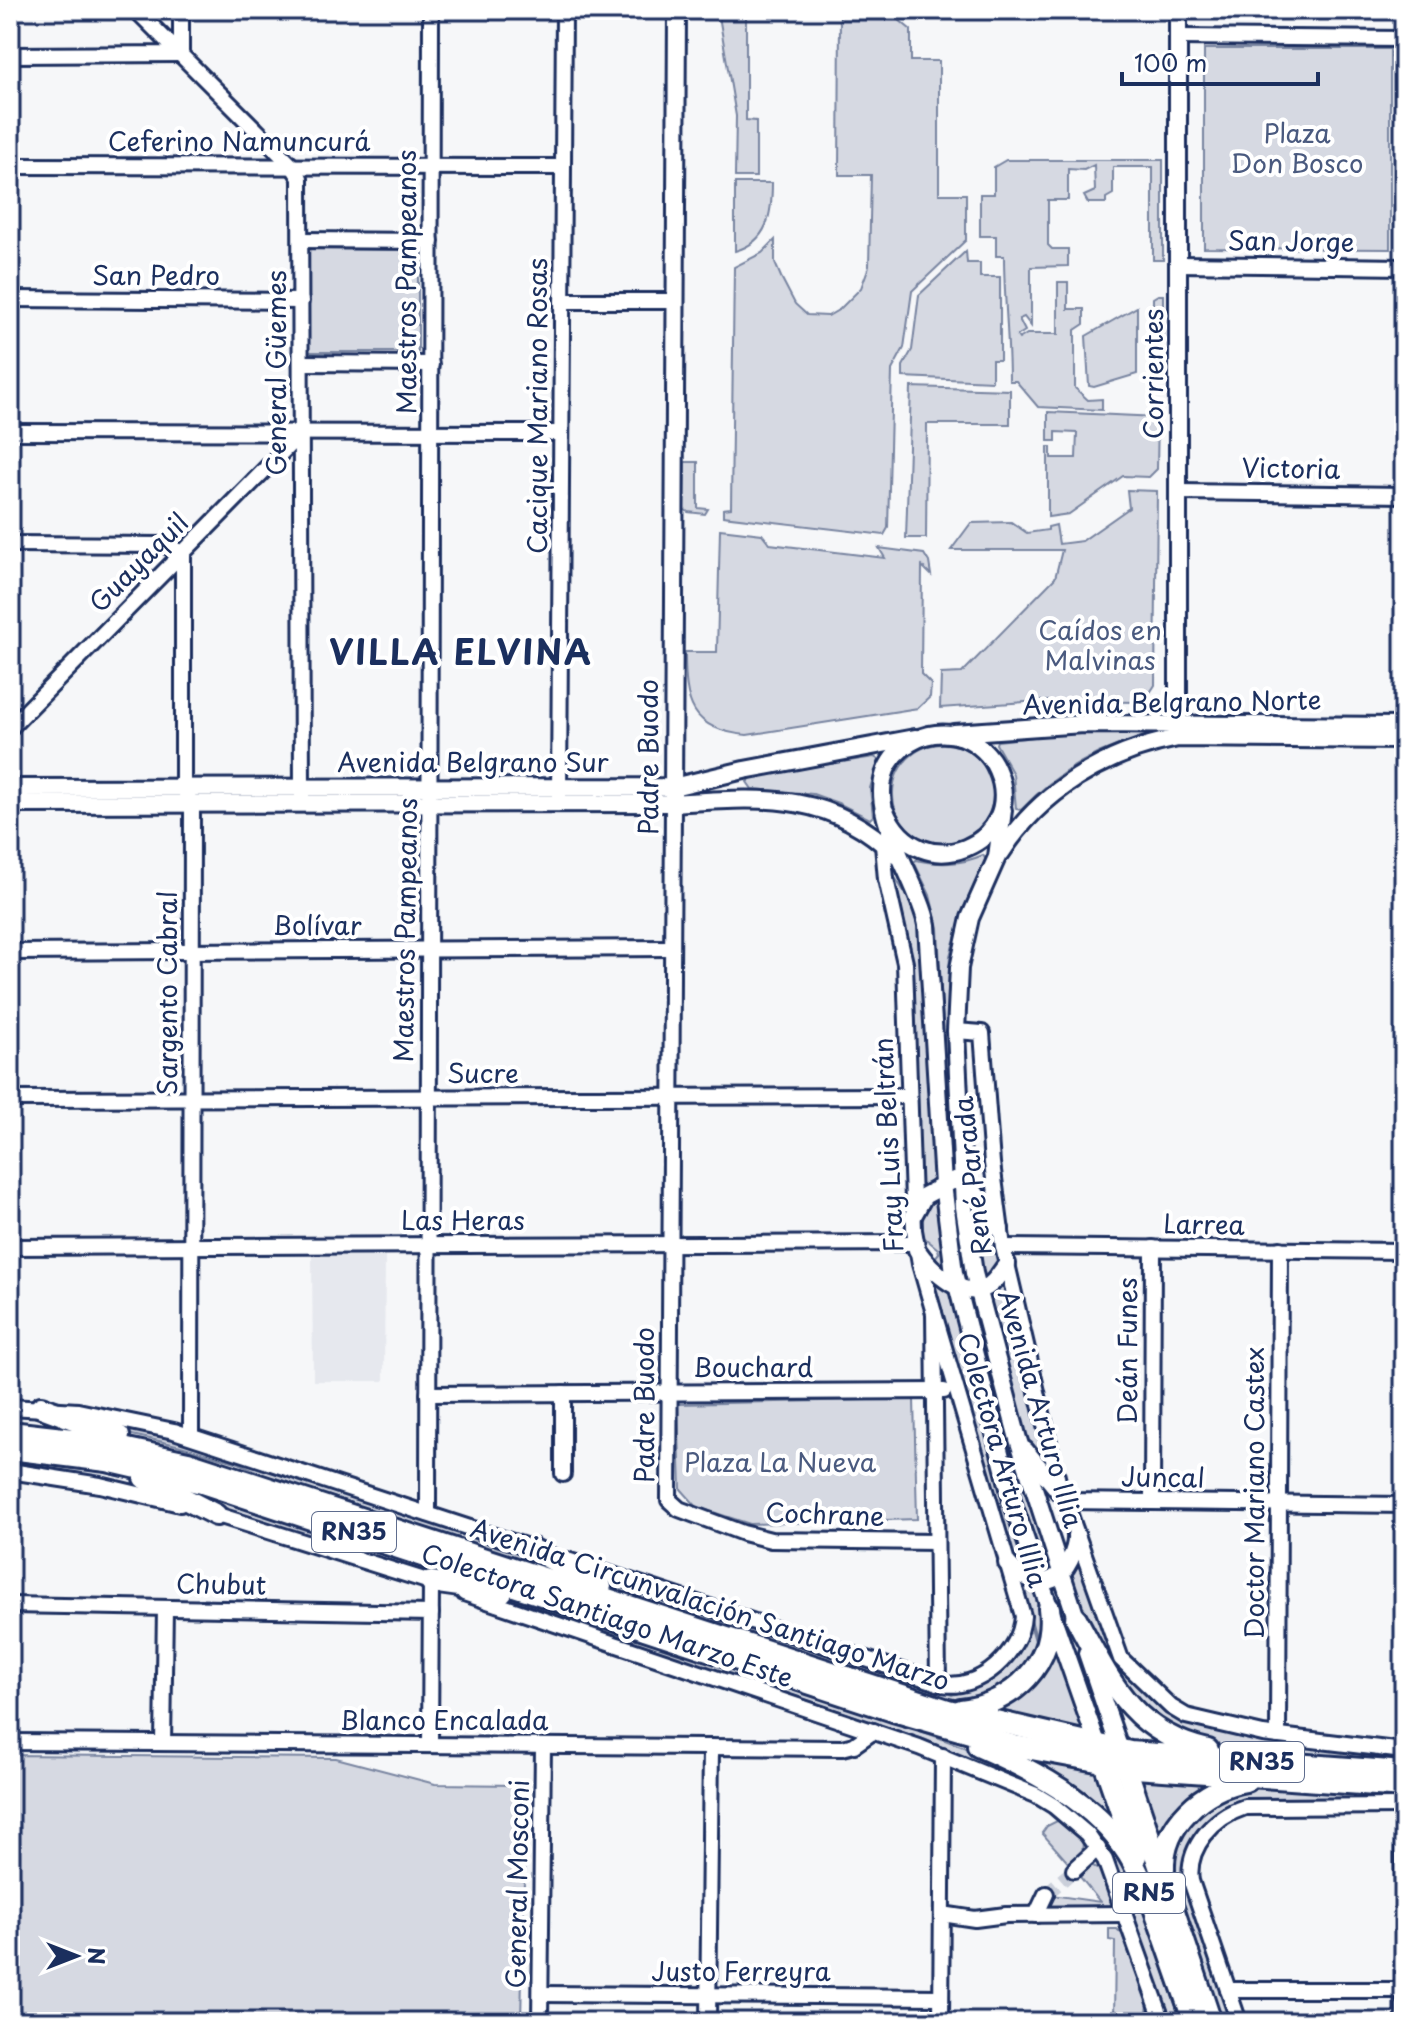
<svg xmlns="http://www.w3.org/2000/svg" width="1414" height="2032" viewBox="0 0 1414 2032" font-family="'Playpen Sans',sans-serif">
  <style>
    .built { fill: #e6e8ee }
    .green { fill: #d6d9e2; stroke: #7884a0; stroke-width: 2 }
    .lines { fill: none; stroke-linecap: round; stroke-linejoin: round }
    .stream { stroke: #707c99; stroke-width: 4 }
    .minor-tunnel { stroke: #cacfda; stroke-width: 14; stroke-dasharray: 14 7; stroke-linecap: butt }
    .minor-casing { stroke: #1b2f5e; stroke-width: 20 }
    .major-casing { stroke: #1b2f5e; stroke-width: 22 }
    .highway-casing { stroke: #1b2f5e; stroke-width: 26 }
    .minor { stroke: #fff; stroke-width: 14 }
    .major { stroke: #fff; stroke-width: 16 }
    .highway { stroke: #fff; stroke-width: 20 }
    .labels { text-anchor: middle; stroke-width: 8; stroke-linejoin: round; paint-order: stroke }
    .shield { fill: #fff; stroke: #5f6d8e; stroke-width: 2 }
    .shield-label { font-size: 24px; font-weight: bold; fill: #1b2f5e }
    .park-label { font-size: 26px; fill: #4a5a7f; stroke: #fff }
    .street-label { font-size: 26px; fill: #1b2f5e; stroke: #fff }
    .district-label { font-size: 34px; font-weight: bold; letter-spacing: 2px; fill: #1b2f5e; stroke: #fff }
  </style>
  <rect width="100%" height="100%" fill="#f6f7f9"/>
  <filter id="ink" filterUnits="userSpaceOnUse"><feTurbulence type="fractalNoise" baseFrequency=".0125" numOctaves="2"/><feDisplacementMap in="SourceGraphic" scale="16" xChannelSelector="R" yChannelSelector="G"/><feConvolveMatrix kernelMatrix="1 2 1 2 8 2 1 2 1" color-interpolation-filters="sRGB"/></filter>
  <g filter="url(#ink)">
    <path class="built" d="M312,1254h73l-1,127h-71z"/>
    <g class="green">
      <path d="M718,10h28v110l10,1v56h-21l1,-61z"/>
      <path d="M872,14l27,6 12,10v31h28v133h27v46l-54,51 -8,57 -12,22 -4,158 -4,7 -161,-19v-7l8,-1 3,-241 28,-14 13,-13v23l6,14 14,27 12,11 21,1 12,-7 21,-21 8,-22 2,-91h-32l1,-160z"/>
      <path d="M1204,49h186v200l-186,-1z"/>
      <path d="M1006,160h157v100h-10v-93h-40v27l-7,4v5h-18l-4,-7 11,-5 -1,-26 -10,5 -16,-1v31h-20v45l4,4h16v17l-37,1v59l-7,-9 -5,2 6,12 -8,5 2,3 8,-5h31v-52h10v27h16v15l-9,6v58l13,12 14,-1v11l-64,-3 -22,-26h-7c0,-42 -5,-83 -5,-125h-8v-20h-16v-42h14v-27z"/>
      <path d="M735,183h37c0,31 -4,59 -37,68z"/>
      <path d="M308,249l110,1v102h-110z"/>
      <path d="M966,251l1,12h13v14h20v83h-8v21l-89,-4v-11l9,-16 7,-55z"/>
      <path d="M1158,295h5v72l-10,3v-72z"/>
      <path d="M1137,307v67l-43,13 -5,-1 -3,-50z"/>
      <path d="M911,387l99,3v34h-83l-1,114h-20z"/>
      <path d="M1048,412l110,5 -1,52 -8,8 -26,-1 -54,38 -21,3v-70h3v11h25l1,-25 -21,-1v9h-8z"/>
      <path d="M685,462h13v46l10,1 -3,5 -17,-2 -4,-3z"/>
      <path d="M1127,490l30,1 -2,194 -11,17 -104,-1 -100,7 1,-34 21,-1 93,-95 7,-28h-111l20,-27 40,-1 16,11 21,-3v-3l8,-2 3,19 23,-3 47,-33z"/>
      <path d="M720,529l42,5 8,10 115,14 -6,-10 45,6 5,8 2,13 -9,-9 -1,108 10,10 -1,13 -12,11 -171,27c-57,-5 -62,-32 -62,-83h32z"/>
      <path d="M1154,729l3,4 -3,3c-51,8 -98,36 -133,74l-5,-1 -3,-35 -17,-30 1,-3 55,-6z"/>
      <circle cx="943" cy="794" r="50"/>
      <path d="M874,757l5,3 -9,28 3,28 -3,3 -32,-16 -25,-9 -61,-5 -5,-7 7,-6z"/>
      <path d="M983,855l3,5 -23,49 -13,47 -2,35 7,180 -5,2 -12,-245 -8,-33 -16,-33 2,-2c24,5 44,5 67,-5z"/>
      <path d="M892,873l19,29 10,36 14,237 -16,20z"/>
      <path d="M938,1196l6,73 -11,-9 6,-7 -1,-4 -18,-15c-2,-19 1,-28 18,-38z"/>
      <path d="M971,1200l24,31 4,16h-19v5h20l1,6 -15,21h-3l-7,-32z"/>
      <path d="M929,1272l23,25 74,272 -14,-13z"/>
      <path d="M1003,1278h2l44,189 -22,-23 -36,-142 2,-9z"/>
      <path d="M971,1298l43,156 34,104 -3,6 -4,-1 -21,-61 -52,-203z"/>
      <path d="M914,1399l3,120 -167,5 -53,-17 -16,-18 -3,-85z"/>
      <path d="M97,1422l90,20 332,109 50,25 -273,-87 -57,-26 -62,-18 -58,-13z"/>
      <path d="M169,1481l314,104 -56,-12 -199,-62z"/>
      <path d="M1079,1559l38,105 10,13 39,34 238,47v7l-169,-16 -37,-9 -50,-26 -52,-70 -25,-69z"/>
      <path d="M595,1576l357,119 21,-7 42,-35 15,-33 -11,-37 2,-2 16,14 7,17 -5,38 -38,41 -46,12 -179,-54 -64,-31 -118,-40z"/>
      <path d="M506,1596l119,40 67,15 185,63 102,39 80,43 43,38 31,45 48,143h-11l-61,-174 -9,-11 -54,-45 -120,-52 -420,-141z"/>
      <path d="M1053,1643l35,94 -93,-24 -1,-4z"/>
      <path d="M1005,1750l95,22 22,62z"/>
      <path d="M10,1755l326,3 99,26 91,1 -5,237h-511z"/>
      <path d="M1136,1775l81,6 -58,68z"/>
      <path d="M1251,1786l153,10v6l-138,-4 -29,4 -21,10 -17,19 -14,24 -2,21 49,146h-7c-15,-30 -59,-128 -53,-158 4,-23 16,-44 33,-59 12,-9 32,-13 46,-19z"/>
      <path d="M1057,1821l6,1 20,19 -1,14 -11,11 -29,-33 5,-7z"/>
      <path d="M1091,1865l10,5 13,36 -1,3 -65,-1 -2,-2 6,-11 48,7 -23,-29z"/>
      <path d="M1109,1929h8l5,5 26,70 -1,8 -8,10h-25l1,-81 -6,-1z"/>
    </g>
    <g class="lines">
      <path class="stream" d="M1030,1620l7,24"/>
      <path class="minor-tunnel" d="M1046,1894l28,-24"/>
      <defs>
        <g id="minor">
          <path d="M136,10l157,157 7,11 2,620"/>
          <path d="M1178,37l226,2"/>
          <path d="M10,55l171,-1v-44"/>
          <path d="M10,166l553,1"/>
          <path d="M301,240l130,1"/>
          <path d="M1178,264l226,3"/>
          <path d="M10,299l291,2"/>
          <path d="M562,301h114"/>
          <path d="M301,363l130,1"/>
          <path d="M10,432l551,1"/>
          <path d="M1178,492l226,3"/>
          <path d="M10,544l155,1 18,8"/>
          <path d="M183,553v235l9,16 -1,632"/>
          <path d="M10,728l291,-295"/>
          <path d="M559,798l5,-788"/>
          <path d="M673,803l-4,697 10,9 64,24 28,7 165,2"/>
          <path d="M883,845l3,34 19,84 9,267 6,34 14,49 4,370"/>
          <path d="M10,952l662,-4"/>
          <path d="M956,1031l26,2 10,130 11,84 55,234 63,178 50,48 15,9 77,18 141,17"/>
          <path d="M10,1099l899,-3"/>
          <path d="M10,1247l905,-4"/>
          <path d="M1003,1247l401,4"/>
          <path d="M563,1393v81"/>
          <path d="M428,1394l516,-3"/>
          <path d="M10,1407l68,4 96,20 366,120"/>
          <path d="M10,1471l90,14 80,19"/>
          <path d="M1065,1501l339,4"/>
          <path d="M1152,1502l1,-254"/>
          <path d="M208,1512l232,73"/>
          <path d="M428,1514l3,-1504"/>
          <path d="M567,1560l375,124c37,7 79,-31 81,-68l-89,-303"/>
          <path d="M464,1593l455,154 117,48 18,11 33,28 18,26 58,162"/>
          <path d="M10,1605l421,8"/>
          <path d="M1278,1736l2,-487"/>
          <path d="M10,1742l832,6 12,-3 20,-14"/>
          <path d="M163,1743l2,-135"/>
          <path d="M430,1745l1,-163"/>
          <path d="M1403,1806l1,216"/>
          <path d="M1074,1870l24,-22"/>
          <path d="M942,1914l33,5 31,-4 119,-1"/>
          <path d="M1036,1915l10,-21"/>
          <path d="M1228,1990h176"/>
          <path d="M541,1994l400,3"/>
          <path d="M540,2022l3,-276"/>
          <path d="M708,2022l3,-275"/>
          <path d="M941,2022l2,-266"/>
          <path d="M1239,2022l-48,-141c-5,-34 23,-64 54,-74l159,-1"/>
        </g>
        <g id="major">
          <path d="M954,733l129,-9 321,2"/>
          <path d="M1178,738v-728"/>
          <path d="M10,788l663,-1 71,-17 171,-32"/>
          <path d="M673,796l4,-786"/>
          <path d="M10,804l663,-1c84,-5 156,-14 222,52"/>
          <path d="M1003,810l-6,47 -27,61 -11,50 -3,63 8,176 10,66 44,166 61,188"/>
          <path d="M885,811c34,80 144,32 112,-41 -6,-15 -19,-27 -34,-33 -18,-6 -37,-4 -53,6 -68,42 8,130 17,182l16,259 11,89 59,231 85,242"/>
          <path d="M1001,853c39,-62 105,-101 177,-115l226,2"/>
          <path d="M913,1216l11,-20 30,-16 17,7 29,42"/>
          <path d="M917,1250c13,20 50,55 74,34 6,-5 11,-14 16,-20"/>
          <path d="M1025,1450l37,45"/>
          <path d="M1007,1563c9,11 32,23 46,16 14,-7 24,-30 23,-44"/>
          <path d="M1087,1653l33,97"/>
        </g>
        <g id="highway">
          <path d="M41,1407l78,29"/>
          <path d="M10,1432l80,9 98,21 760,248 182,42 274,20"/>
          <path d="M10,1449l97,12 95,22 691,228 122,35 120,22 269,19"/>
          <path d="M144,1478l72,37"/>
          <path d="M532,1549l69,37"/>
          <path d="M431,1582l71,10"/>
          <path d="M1076,1618c34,63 56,115 132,132"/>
          <path d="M961,1710c52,-6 95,-47 88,-102"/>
          <path d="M978,1746c55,24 117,56 150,108 10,16 17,34 25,50"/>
          <path d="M1101,1754l35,102"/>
          <path d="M1123,1758l88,264"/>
          <path d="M1164,1870c-2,-46 40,-82 82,-89"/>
          <path d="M1149,1893l45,129"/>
        </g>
      </defs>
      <use href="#minor" class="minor-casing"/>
      <use href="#major" class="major-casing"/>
      <use href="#highway" class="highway-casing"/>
      <use href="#minor" class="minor"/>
      <use href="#major" class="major"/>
      <use href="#highway" class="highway"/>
    </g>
  </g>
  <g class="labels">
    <g class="shield">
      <rect x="312" y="1512" width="84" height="40" rx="6"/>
      <rect x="1220" y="1742" width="84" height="40" rx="6"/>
      <rect x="1113" y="1873" width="72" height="40" rx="6"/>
    </g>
    <g class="shield-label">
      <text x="354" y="1540">RN35</text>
      <text x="1262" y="1770">RN35</text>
      <text x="1149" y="1901">RN5</text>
    </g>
    <g class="park-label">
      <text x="1297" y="143">Plaza<tspan x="1297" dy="30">Don Bosco</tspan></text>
      <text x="1100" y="640">Caídos en<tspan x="1100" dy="30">Malvinas</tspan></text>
      <text x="780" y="1472">Plaza La Nueva</text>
    </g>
    <g class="street-label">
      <text x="239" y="151">Ceferino Namuncurá</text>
      <text transform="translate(1291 242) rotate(1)" y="9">San Jorge</text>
      <text x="156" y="285">San Pedro</text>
      <text transform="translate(407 282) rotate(-90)" y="9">Maestros Pampeanos</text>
      <text transform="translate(277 373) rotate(-90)" y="9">General Güemes</text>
      <text transform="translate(1154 374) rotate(-90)" y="9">Corrientes</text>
      <text transform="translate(538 406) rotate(-90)" y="9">Cacique Mariano Rosas</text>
      <text transform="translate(1291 469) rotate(1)" y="9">Victoria</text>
      <text transform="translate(139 563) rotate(-45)" y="9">Guayaquil</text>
      <text transform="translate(1172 703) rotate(-1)" y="9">Avenida Belgrano Norte</text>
      <text transform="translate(649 757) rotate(-90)" y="9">Padre Buodo</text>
      <text x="473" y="772">Avenida Belgrano Sur</text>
      <text x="317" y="935">Bolívar</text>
      <text transform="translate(406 930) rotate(-89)" y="9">Maestros Pampeanos</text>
      <text transform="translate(168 993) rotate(-90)" y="9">Sargento Cabral</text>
      <text x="483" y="1083">Sucre</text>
      <text transform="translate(889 1145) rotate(-93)" y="9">Fray Luis Beltrán</text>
      <text transform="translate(973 1176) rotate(-97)" y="9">René Parada</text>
      <text x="463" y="1230">Las Heras</text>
      <text transform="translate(1204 1225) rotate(1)" y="9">Larrea</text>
      <text transform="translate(1128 1351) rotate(-90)" y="9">Deán Funes</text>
      <text x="753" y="1377">Bouchard</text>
      <text transform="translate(645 1405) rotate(-90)" y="9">Padre Buodo</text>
      <text transform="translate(1040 1409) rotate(74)" y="9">Avenida Arturo Illia</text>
      <text transform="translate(1002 1460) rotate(74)" y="9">Colectora Arturo Illia</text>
      <text transform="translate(1163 1478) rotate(1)" y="9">Juncal</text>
      <text transform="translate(1255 1493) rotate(-90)" y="9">Doctor Mariano Castex</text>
      <text transform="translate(825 1515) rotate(2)" y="9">Cochrane</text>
      <text transform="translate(221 1585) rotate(1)" y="9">Chubut</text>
      <text transform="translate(710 1605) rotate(18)" y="9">Avenida Circunvalación Santiago Marzo</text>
      <text transform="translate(607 1616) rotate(19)" y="9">Colectora Santiago Marzo Este</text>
      <text x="444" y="1730">Blanco Encalada</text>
      <text transform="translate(518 1884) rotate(-89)" y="9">General Mosconi</text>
      <text x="741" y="1981">Justo Ferreyra</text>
    </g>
    <g class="district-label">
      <text x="461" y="665">VILLA ELVINA</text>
    </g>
  </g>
  <rect width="1414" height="2032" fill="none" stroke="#fff" stroke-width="40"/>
  <rect x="20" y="20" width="1374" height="1992" fill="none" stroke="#1b2f5e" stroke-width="3" filter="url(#ink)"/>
  <g transform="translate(76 1956) rotate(90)" stroke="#ffffff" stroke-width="6" paint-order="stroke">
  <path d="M0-6L14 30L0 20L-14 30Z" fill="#1b2f5e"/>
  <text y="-12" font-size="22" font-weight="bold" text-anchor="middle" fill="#1b2f5e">N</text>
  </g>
  <path d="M1122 72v12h196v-12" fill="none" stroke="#1b2f5e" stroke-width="4"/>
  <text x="1134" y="72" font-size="24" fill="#1b2f5e" stroke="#ffffff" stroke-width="6" paint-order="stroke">100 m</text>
</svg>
